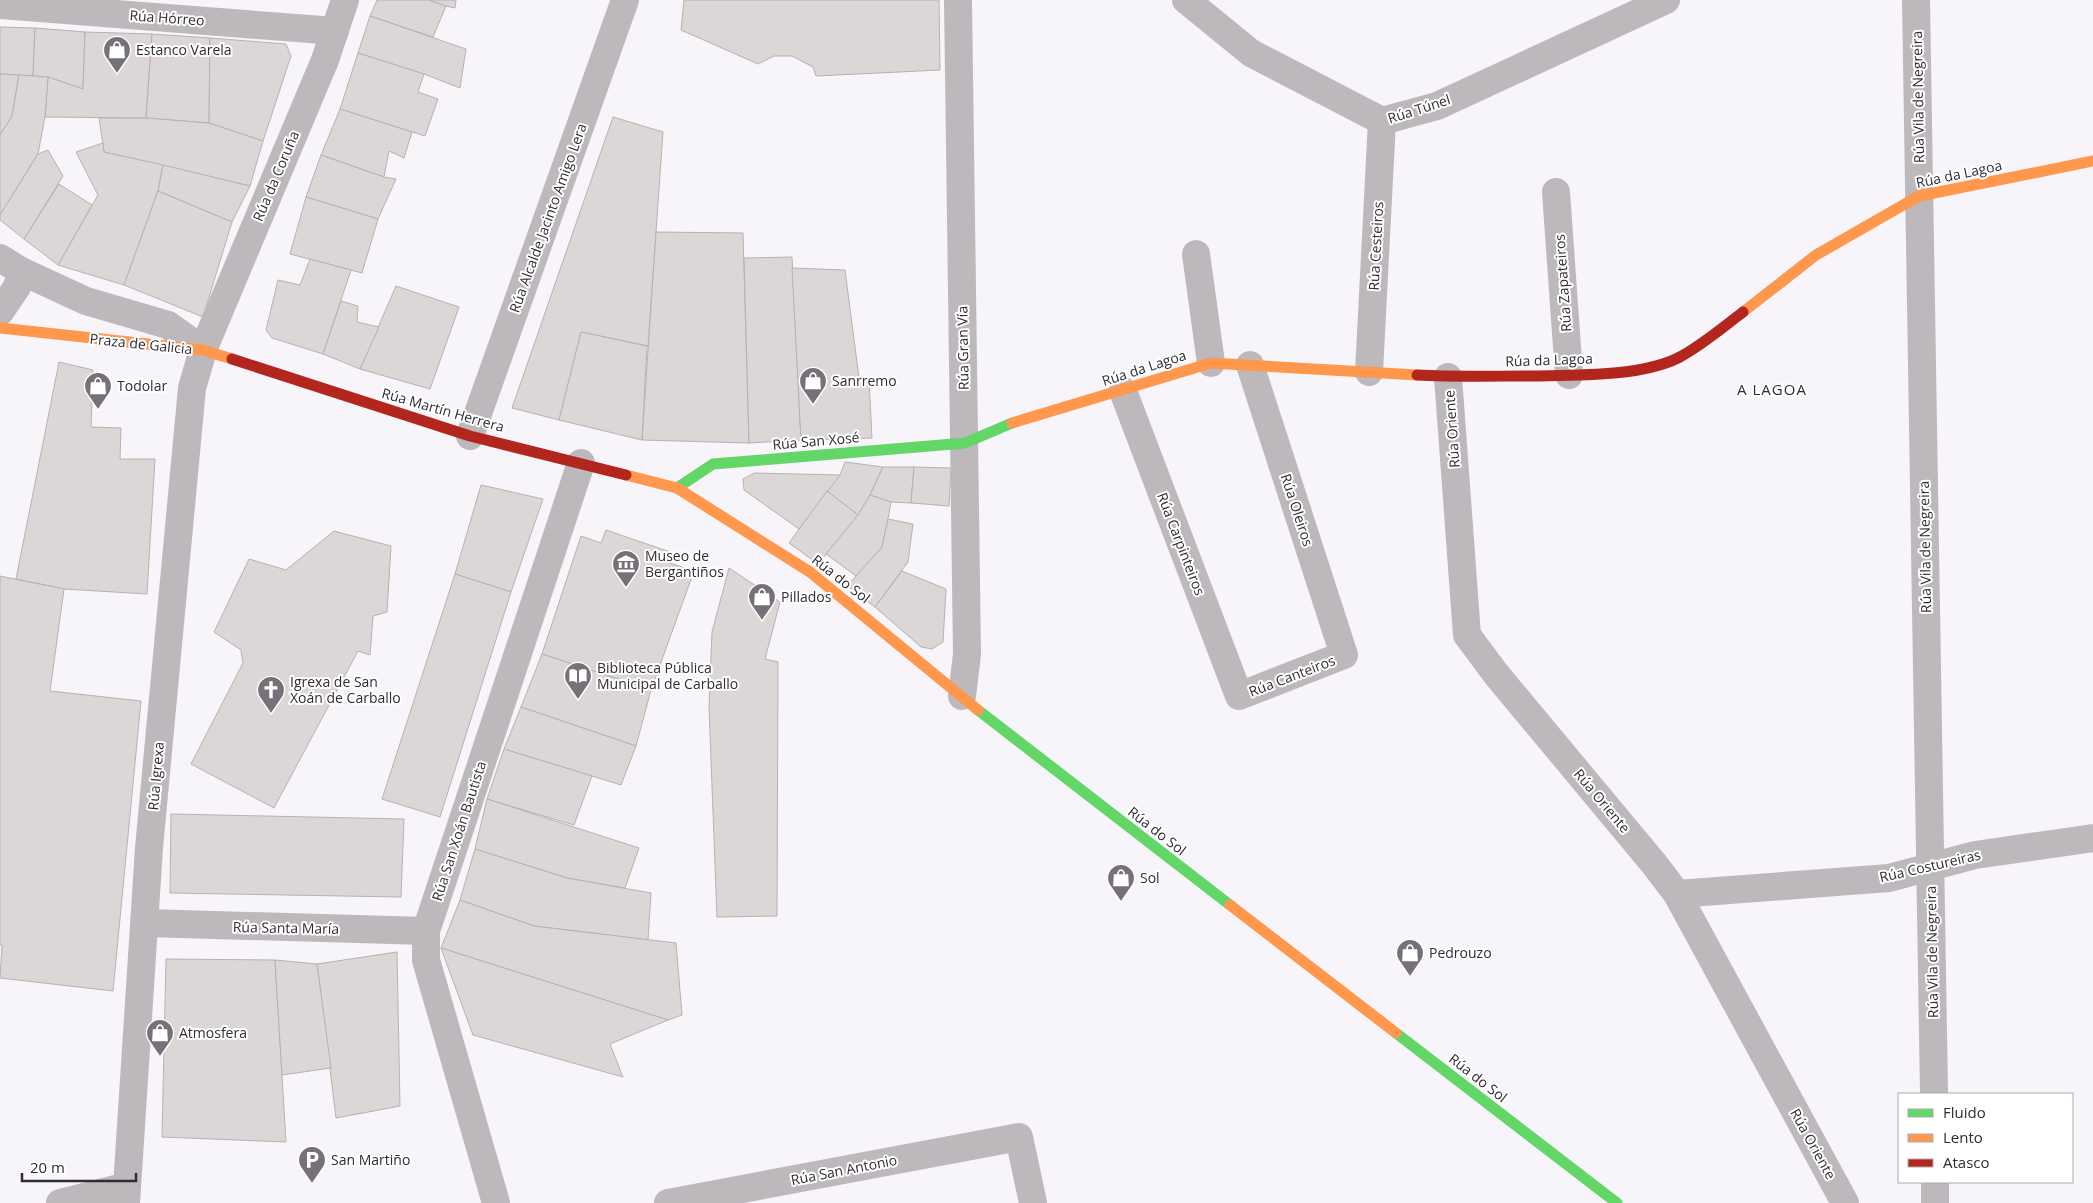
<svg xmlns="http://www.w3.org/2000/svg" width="2093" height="1203" viewBox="0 0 2093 1203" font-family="'Open Sans',sans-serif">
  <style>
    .building { fill: #dcd7d6; stroke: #b6b2b1 }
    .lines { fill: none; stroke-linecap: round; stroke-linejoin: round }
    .street { stroke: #bdb8bb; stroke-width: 28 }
    .fast { stroke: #63d668; stroke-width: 11 }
    .slow { stroke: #ff974d; stroke-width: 11 }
    .jam { stroke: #b3261e; stroke-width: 11 }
    .labels { text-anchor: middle; stroke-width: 4; stroke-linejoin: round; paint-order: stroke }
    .street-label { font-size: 14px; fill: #302b34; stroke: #fff }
    .poi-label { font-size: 14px; fill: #302b34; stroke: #fff; text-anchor: start }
    .neighbourhood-label { font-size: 15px; letter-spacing: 1px; fill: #302b34; stroke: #fff }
  </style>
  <rect width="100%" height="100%" fill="#f7f4fa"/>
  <g class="building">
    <path d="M377,0h52l17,6 -13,31 -63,-21z"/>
    <path d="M429,0h27l-1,8 -9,-2z"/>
    <path d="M684,0h255l1,70 -124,6 -3,-9 -21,-11h-18l-16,8 -77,-34z"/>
    <path d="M370,16l96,33 -6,39 -36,-14 -66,-21z"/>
    <path d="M0,27l35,1 -2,48 -33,-2z"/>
    <path d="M35,28l50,4 -2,57 -35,-12 -15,-1z"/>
    <path d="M85,32l67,2 -6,84 -101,-1 3,-40 35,12z"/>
    <path d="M152,34l58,4 -1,85 -63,-5z"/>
    <path d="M210,38l76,6 5,12 -28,85 -54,-18z"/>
    <path d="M358,53l66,21 -6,18 20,7 -13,37 -85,-27z"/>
    <path d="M0,74l19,1 -7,41 -12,19z"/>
    <path d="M19,75l29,2 -3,40 -7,37 -38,61v-80l12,-19z"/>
    <path d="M340,109l72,23 -8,26 -15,-7 -5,26 -63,-22z"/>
    <path d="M613,117l50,15 -15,214 -67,-14 -22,88 -47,-12z"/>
    <path d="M99,118h47l63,5 54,18 -13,45 -146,-34z"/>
    <path d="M103,143l1,9 59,13 -5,26 -34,94 -66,-20 40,-70 -22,-43z"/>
    <path d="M48,150l15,26 -39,63 -24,-19v-5l38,-61z"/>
    <path d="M321,155l63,22 12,2 -18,40 -72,-22z"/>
    <path d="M163,165l87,21 -18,36 -74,-31z"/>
    <path d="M59,184l33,21 -34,60 -34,-26z"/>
    <path d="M158,191l74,31 -29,95 -79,-32z"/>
    <path d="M306,197l72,22 -16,54 -72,-19z"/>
    <path d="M656,232l87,1 6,210 -107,-3z"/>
    <path d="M792,257l9,183 -52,3 -5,-185z"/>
    <path d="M310,259l41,11 -28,84 -51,-16 -6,-8 12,-50 22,5z"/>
    <path d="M792,268l53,2 14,108 10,2 3,58 -71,2z"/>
    <path d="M396,286l63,21 -29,82 -70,-20z"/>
    <path d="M341,301l17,5 -1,16 22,5 -19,42 -37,-15z"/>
    <path d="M581,332l66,14 -5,94 -83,-20z"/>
    <path d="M59,362l34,8 -2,57 30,1 -1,31h35l-8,135 -83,-5 -48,-10z"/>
    <path d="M845,462l38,5 -13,28 -12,20 -31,-24 13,-16z"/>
    <path d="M883,467h31l-3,36 -20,-1 -21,-7z"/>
    <path d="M914,467l37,1 -2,38 -38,-3z"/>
    <path d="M754,473l86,2 -41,54 -55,-39 -1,-11z"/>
    <path d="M481,485l62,14 -32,93 -56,-18z"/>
    <path d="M827,491l31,24 -40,49 -29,-21z"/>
    <path d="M870,495l21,7 -3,17 -6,28 -26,29 -30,-22 32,-39z"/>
    <path d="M888,519l25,5 -5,38 -33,45 -28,-21 35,-39z"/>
    <path d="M606,530l67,23 -3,10 24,8 -43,119 -109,-36 39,-118 20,7z"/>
    <path d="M334,531l57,15 -4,66 -14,4 -3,39 -12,-4 -84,157 -83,-44 52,-101 -2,-13 -27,-18 35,-73 37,11z"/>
    <path d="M729,568l51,34 -15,57 13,3 -1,254 -60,1 -8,-210 3,-75z"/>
    <path d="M902,571l44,18 -3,53 -11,7 -11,-2 -46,-40z"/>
    <path d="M455,574l56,18 -71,225 -58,-18z"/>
    <path d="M0,576l64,13 -14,102 91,10 -28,290 -113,-13 2,-33h-2z"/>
    <path d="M542,654l109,36 -15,56 -115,-39z"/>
    <path d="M521,707l115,39 -15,39 -117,-36z"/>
    <path d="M504,749l88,27 -18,49 -87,-26z"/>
    <path d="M487,799l152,49 -14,40 -58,-10 -92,-29z"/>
    <path d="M171,814l233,5 -3,78 -231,-4z"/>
    <path d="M475,849l92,29 84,15 -3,47 -114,-14 -74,-26z"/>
    <path d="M460,900l74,26 142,17 6,72 -14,5 -227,-72z"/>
    <path d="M441,948l227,72 -58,24 13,33 -150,-42z"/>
    <path d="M397,952l3,154 -64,12 -19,-154z"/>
    <path d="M166,959l109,1 11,182 -124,-5z"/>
    <path d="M275,960l42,4 14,104 -49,7z"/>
  </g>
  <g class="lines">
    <g class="street">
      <path d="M958,0l9,654 -5,42"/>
      <path d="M1186,0l65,53 131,68 55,-15 229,-106"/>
      <path d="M1916,0l18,1094"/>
      <path d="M0,5l335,26"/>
      <path d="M1556,192l13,183"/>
      <path d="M1196,254l15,109"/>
      <path d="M0,258l21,13 65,30 82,24 35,25"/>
      <path d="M0,312l17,-25 4,-16"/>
      <path d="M1369,372l13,-251"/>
      <path d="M1448,377l19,258 29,39 159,191 22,29 168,309"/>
      <path d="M1123,391l116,305 105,-41 -94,-290"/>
      <path d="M470,436l155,-436"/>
      <path d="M1677,894l212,-16 86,-23 118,-17"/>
      <path d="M146,923l280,8"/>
      <path d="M1935,1182v21"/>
      <path d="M60,1203l67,-17"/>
      <path d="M126,1203l23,-355 43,-460 11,-38 122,-290 20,-60"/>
      <path d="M496,1203l-70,-243v-29l155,-468"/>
      <path d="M668,1203l351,-66 14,66"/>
    </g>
    <g class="fast">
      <path d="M677,488l36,-24 252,-21 47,-20"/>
      <path d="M978,710l252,195"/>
      <path d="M1396,1033l221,170"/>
    </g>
    <g class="slow">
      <path d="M1743,312l73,-57 103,-59 174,-35"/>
      <path d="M0,328l203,22 29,9"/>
      <path d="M1012,423l199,-60 206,12"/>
      <path d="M626,475l51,13 133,84 168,138"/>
      <path d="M1230,905l166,128"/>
    </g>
    <g class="jam">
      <path d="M232,359l238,77 156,39"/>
      <path d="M1417,375c38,2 76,1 114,1 44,-1 108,1 147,-18 23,-12 44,-30 65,-46"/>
    </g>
  </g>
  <defs>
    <symbol id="shop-pin" viewBox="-11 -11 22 30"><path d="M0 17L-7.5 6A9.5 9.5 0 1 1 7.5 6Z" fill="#767179" stroke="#fff"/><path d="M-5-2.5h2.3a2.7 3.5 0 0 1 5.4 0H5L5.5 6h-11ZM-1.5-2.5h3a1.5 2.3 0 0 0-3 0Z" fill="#fff"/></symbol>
    <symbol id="museum-pin" viewBox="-11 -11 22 30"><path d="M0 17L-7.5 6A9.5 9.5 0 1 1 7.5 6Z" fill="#767179" stroke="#fff"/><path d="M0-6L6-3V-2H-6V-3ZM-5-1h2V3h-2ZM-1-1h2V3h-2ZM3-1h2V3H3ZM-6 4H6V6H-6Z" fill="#fff"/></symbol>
    <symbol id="library-pin" viewBox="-11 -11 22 30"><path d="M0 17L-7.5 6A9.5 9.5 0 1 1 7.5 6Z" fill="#767179" stroke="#fff"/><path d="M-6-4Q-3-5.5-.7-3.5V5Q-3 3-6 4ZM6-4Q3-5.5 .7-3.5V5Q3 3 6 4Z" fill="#fff"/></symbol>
    <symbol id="church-pin" viewBox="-11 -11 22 30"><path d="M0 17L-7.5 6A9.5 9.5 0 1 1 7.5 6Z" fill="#767179" stroke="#fff"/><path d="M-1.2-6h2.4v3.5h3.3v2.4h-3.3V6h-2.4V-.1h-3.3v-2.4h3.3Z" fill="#fff"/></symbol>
    <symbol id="parking-pin" viewBox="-11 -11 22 30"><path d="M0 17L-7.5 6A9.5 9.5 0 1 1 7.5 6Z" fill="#767179" stroke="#fff"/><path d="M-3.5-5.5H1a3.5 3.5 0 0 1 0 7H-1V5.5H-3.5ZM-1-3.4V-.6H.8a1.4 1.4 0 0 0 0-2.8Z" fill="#fff"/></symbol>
  </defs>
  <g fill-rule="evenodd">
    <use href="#shop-pin" x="101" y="34" width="32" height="43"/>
    <use href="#shop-pin" x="797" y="365" width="32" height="43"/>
    <use href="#shop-pin" x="82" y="370" width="32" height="43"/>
    <use href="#museum-pin" x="610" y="548" width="32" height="43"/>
    <use href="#shop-pin" x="746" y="581" width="32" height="43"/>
    <use href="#library-pin" x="562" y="660" width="32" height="43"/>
    <use href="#church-pin" x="255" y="674" width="32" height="43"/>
    <use href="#shop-pin" x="1105" y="862" width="32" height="43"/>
    <use href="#shop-pin" x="1394" y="937" width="32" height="43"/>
    <use href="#shop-pin" x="144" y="1017" width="32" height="43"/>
    <use href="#parking-pin" x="296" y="1144" width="32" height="43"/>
  </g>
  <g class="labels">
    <g class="street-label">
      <text transform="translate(167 18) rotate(4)" y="5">Rúa Hórreo</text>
      <text transform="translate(1918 97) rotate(-91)" y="5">Rúa Vila de Negreira</text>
      <text transform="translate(1419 109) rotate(-18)" y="5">Rúa Túnel</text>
      <text transform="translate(1959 174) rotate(-12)" y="5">Rúa da Lagoa</text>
      <text transform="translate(276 176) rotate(-67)" y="5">Rúa da Coruña</text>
      <text transform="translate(548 218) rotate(-70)" y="5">Rúa Alcalde Jacinto Amigo Lera</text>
      <text transform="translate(1376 246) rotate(-87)" y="5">Rúa Cesteiros</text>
      <text transform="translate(1563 283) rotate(-94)" y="5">Rúa Zapateiros</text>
      <text transform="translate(141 344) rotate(6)" y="5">Praza de Galicia</text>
      <text transform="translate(963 348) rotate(-91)" y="5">Rúa Gran Vía</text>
      <text transform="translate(1549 360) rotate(-2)" y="5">Rúa da Lagoa</text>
      <text transform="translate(1144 368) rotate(-18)" y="5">Rúa da Lagoa</text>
      <text transform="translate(443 410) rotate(16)" y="5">Rúa Martín Herrera</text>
      <text transform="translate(1452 429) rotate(-94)" y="5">Rúa Oriente</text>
      <text transform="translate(816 441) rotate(-5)" y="5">Rúa San Xosé</text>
      <text transform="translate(1297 510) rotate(72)" y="5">Rúa Oleiros</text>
      <text transform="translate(1181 544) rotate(69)" y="5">Rúa Carpinteiros</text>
      <text transform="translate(1925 547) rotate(-91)" y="5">Rúa Vila de Negreira</text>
      <text transform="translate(841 579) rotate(38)" y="5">Rúa do Sol</text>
      <text transform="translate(1292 676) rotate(-21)" y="5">Rúa Canteiros</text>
      <text transform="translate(156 776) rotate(-85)" y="5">Rúa Igrexa</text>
      <text transform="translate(1602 801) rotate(50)" y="5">Rúa Oriente</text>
      <text transform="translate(459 831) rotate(-72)" y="5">Rúa San Xoán Bautista</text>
      <text transform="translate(1157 831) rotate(38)" y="5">Rúa do Sol</text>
      <text transform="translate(1930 866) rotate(-13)" y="5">Rúa Costureiras</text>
      <text transform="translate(286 928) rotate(1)" y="5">Rúa Santa María</text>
      <text transform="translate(1932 952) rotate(-91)" y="5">Rúa Vila de Negreira</text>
      <text transform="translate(1478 1078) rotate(38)" y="5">Rúa do Sol</text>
      <text transform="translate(1813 1144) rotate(61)" y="5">Rúa Oriente</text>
      <text transform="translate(844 1170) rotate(-11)" y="5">Rúa San Antonio</text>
    </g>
    <g class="poi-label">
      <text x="136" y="55">Estanco Varela</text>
      <text x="832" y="386">Sanrremo</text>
      <text x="117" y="391">Todolar</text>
      <text x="645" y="561">Museo de<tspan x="645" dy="16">Bergantiños</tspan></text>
      <text x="781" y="602">Pillados</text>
      <text x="597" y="673">Biblioteca Pública<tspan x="597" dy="16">Municipal de Carballo</tspan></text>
      <text x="290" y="687">Igrexa de San<tspan x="290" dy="16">Xoán de Carballo</tspan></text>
      <text x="1140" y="883">Sol</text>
      <text x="1429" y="958">Pedrouzo</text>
      <text x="179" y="1038">Atmosfera</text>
      <text x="331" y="1165">San Martiño</text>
    </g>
    <g class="neighbourhood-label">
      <text x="1772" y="395">A LAGOA</text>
    </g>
  </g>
  <rect x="1898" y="1093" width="175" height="90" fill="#ffffff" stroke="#acaaae"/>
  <rect x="1908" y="1109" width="25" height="8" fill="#63d668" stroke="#acaaae"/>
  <text x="1943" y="1118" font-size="15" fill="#302b34">Fluido</text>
  <rect x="1908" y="1134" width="25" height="8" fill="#ff974d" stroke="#acaaae"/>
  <text x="1943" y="1143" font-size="15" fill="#302b34">Lento</text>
  <rect x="1908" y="1159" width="25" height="8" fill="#b3261e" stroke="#acaaae"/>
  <text x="1943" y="1168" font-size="15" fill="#302b34">Atasco</text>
  <path d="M22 1173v8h114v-8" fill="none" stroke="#302b34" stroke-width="2.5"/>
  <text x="30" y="1173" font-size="15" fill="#302b34" stroke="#ffffff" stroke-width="4" paint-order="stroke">20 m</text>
</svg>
